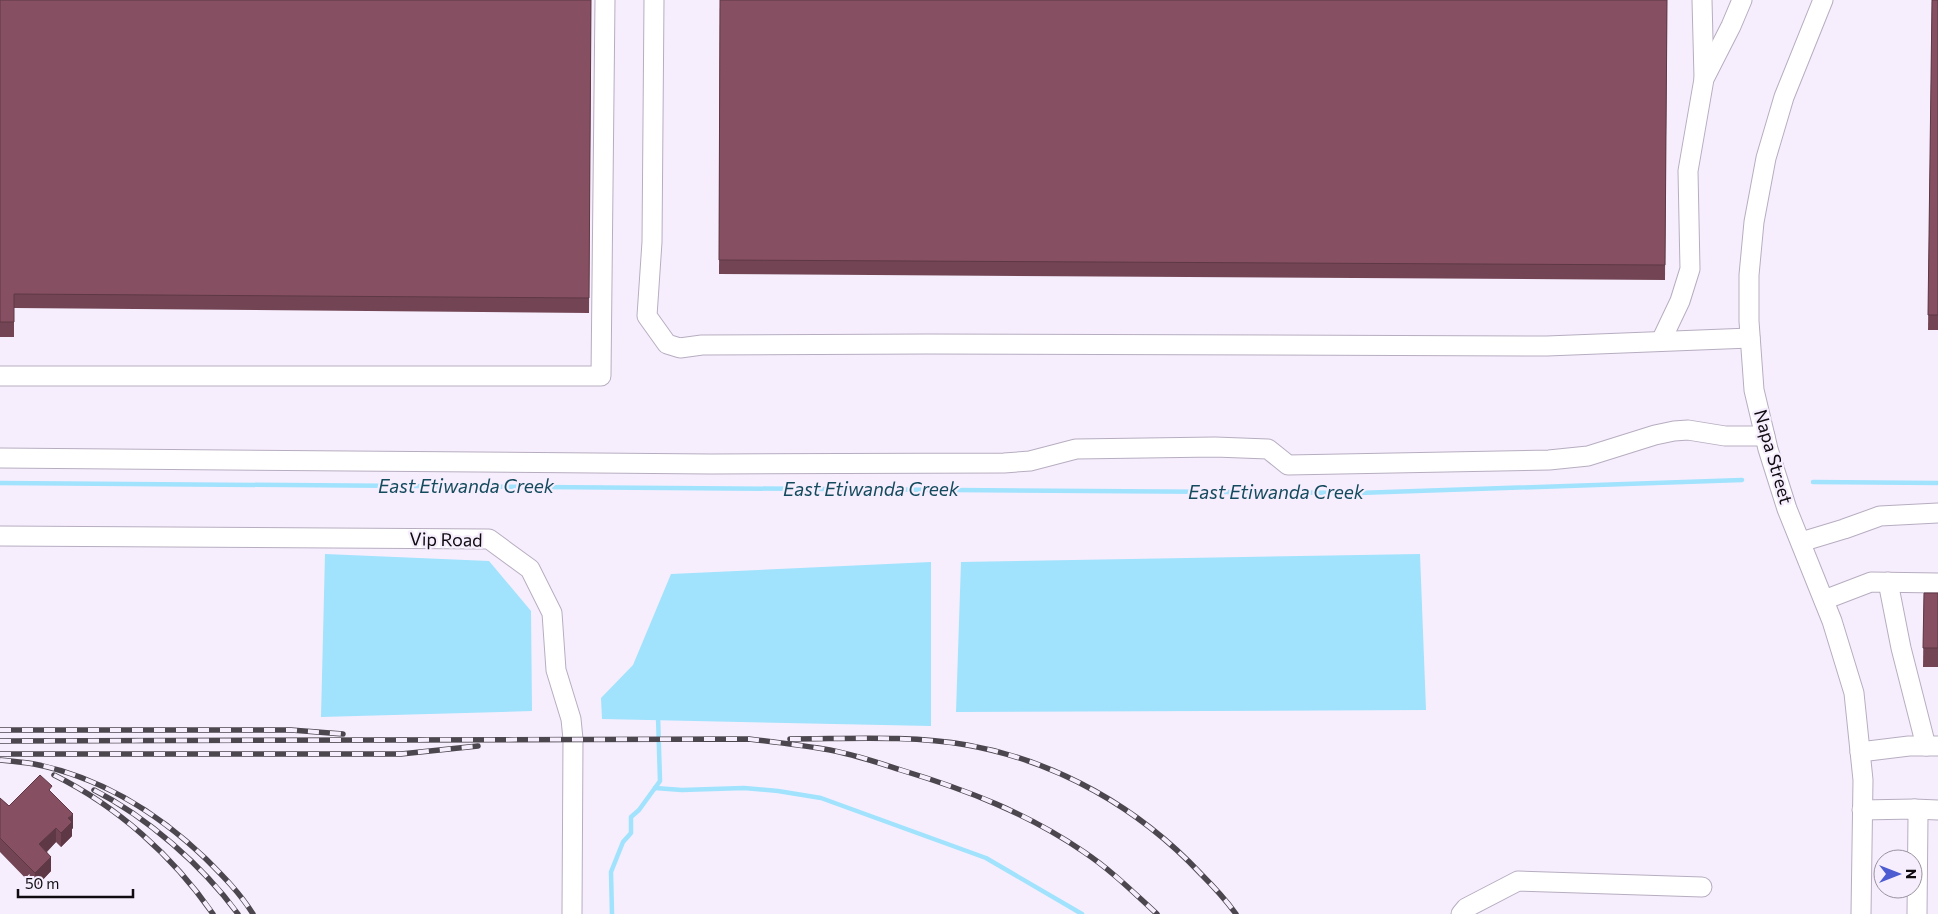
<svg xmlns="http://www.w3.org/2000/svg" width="1938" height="914" viewBox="0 0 1938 914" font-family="Commissioner,sans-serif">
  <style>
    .water { fill: #a1e2fd }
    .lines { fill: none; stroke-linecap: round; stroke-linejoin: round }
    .stream { stroke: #a1e2fd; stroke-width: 4.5 }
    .minor-casing { stroke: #b7adc0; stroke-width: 21 }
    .minor { stroke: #fff; stroke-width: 19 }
    .rail-casing { stroke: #4c474f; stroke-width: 5.5 }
    .rail { stroke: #f6eefd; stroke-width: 4; stroke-dasharray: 11; stroke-linecap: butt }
    .wall { fill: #734554 }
    .shaded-wall { fill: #5e3845 }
    .building { fill: #865062; stroke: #5e3845 }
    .labels { text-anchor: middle; stroke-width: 4.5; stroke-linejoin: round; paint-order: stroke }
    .street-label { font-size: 18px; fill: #0f0b11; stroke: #f6eefd }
    .water-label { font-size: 19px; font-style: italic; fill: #144a5d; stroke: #f6eefd }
  </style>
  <rect width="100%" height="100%" fill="#f6eefd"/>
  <g class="water">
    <path d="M325,554l164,7 42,50 1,100 -211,6z"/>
    <path d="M1420,554l6,156 -470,2 5,-150z"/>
    <path d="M931,562v164l-329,-7 -1,-21 32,-33 38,-91z"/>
  </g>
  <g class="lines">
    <g class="stream">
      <path d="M1813,482l125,1"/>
      <path d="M0,483l1358,10 384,-13"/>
      <path d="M655,788l27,2 62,-2 34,3 43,7 165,60 96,56"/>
      <path d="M612,914l-1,-42 12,-30 8,-9v-16l8,-7 21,-29 -2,-65"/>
    </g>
    <defs>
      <g id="minor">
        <path d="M654,0l-2,242 -5,74 20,28 13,4 22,-3 225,-1 620,2 203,-8"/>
        <path d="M1702,0l2,78"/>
        <path d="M1823,0l-39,97 -18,61 -12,64 -5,53v46l5,69 14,59 19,60 45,112 22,72 9,87 -2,134"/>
        <path d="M1661,341l19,-40 10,-32 -2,-98 16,-92 27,-53 11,-26"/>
        <path d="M0,376h601l4,-376"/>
        <path d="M0,458l711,6 293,-1 26,-2 46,-12 139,-2 53,2 20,16 261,-5 39,-4 67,-21 19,-4 14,-1 37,6h40"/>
        <path d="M0,536l489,3 41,30 22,44 4,57 15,49 2,20 -1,175"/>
        <path d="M1801,542l43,-13 36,-13 58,-3"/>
        <path d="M1888,582l13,66 25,98"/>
        <path d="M1824,600l47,-18 67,1"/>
        <path d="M1860,752l49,-6h28"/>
        <path d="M1914,809l24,1"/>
        <path d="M1862,810l52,-1 4,8 -1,97"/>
        <path d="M1461,914l5,-6 52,-27 184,6"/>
      </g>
    </defs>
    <use href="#minor" class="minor-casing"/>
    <use href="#minor" class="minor"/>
    <defs>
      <g id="rail">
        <path d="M0,730h291l52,4"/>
        <path d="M790,739c58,0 119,-4 177,6 90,16 172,63 234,129 12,12 25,26 35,40"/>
        <path d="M0,741l749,-2c25,3 50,6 75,10 26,4 52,13 77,21 66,20 126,43 183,82 27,18 49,40 73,62"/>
        <path d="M0,754h401l77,-8"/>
        <path d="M0,760c11,1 23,2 34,4 66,13 124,49 172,95 17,17 34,34 47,55"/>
        <path d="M54,775c63,31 119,81 159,139"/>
        <path d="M94,790c53,27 109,76 144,124"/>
      </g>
    </defs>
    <use href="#rail" class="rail-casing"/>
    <use href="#rail" class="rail"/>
  </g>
  <g class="wall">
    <path d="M0,0h591l-2,313 -575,-5v29h-14z"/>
    <path d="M720,0h947l-2,280 -946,-6z"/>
    <path d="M1932,0h6v330h-10z"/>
    <path d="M1924,593h14v74h-15z"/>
    <path d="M52,793l21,35 -1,1v7l-11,11 -5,-5 -9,10 4,19 -16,17 -35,-36v-54l9,8z"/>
  </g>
  <g class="shaded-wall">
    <path d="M73,814v14l-1,1v7l-11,11v-14l7,-15z"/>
    <path d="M56,828v14l-17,17v-15z"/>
    <path d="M51,857v14l-16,17v-15z"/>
  </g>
  <g class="building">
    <path d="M0,0h591l-2,298 -575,-4v28h-14z"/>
    <path d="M720,0h947l-2,265 -946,-5z"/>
    <path d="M1932,0h6v315h-10z"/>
    <path d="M1924,593h14v55h-15z"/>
    <path d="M40,775l12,11 -3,4 24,24 -5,4 4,4 -11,11 -5,-5 -17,16 12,13 -16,16 -35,-35v-40l9,8z"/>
  </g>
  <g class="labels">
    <g class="street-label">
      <text transform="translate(1773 457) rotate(74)" y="6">Napa Street</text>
      <text transform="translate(446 540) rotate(1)" y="6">Vip Road</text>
    </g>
    <g class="water-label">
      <text x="466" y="493">East Etiwanda Creek</text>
      <text x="871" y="496">East Etiwanda Creek</text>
      <text x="1276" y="499">East Etiwanda Creek</text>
    </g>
  </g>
  <g transform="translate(1898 874) rotate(90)"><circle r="24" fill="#f6eefd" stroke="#9a939f"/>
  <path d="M0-4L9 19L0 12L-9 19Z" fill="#4d5cd1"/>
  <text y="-8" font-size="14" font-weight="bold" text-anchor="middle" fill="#0f0b11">N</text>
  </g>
  <path d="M18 889v8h115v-8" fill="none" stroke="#0f0b11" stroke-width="2.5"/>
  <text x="25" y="889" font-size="15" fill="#0f0b11" stroke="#f6eefd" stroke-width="4" paint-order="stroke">50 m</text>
</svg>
